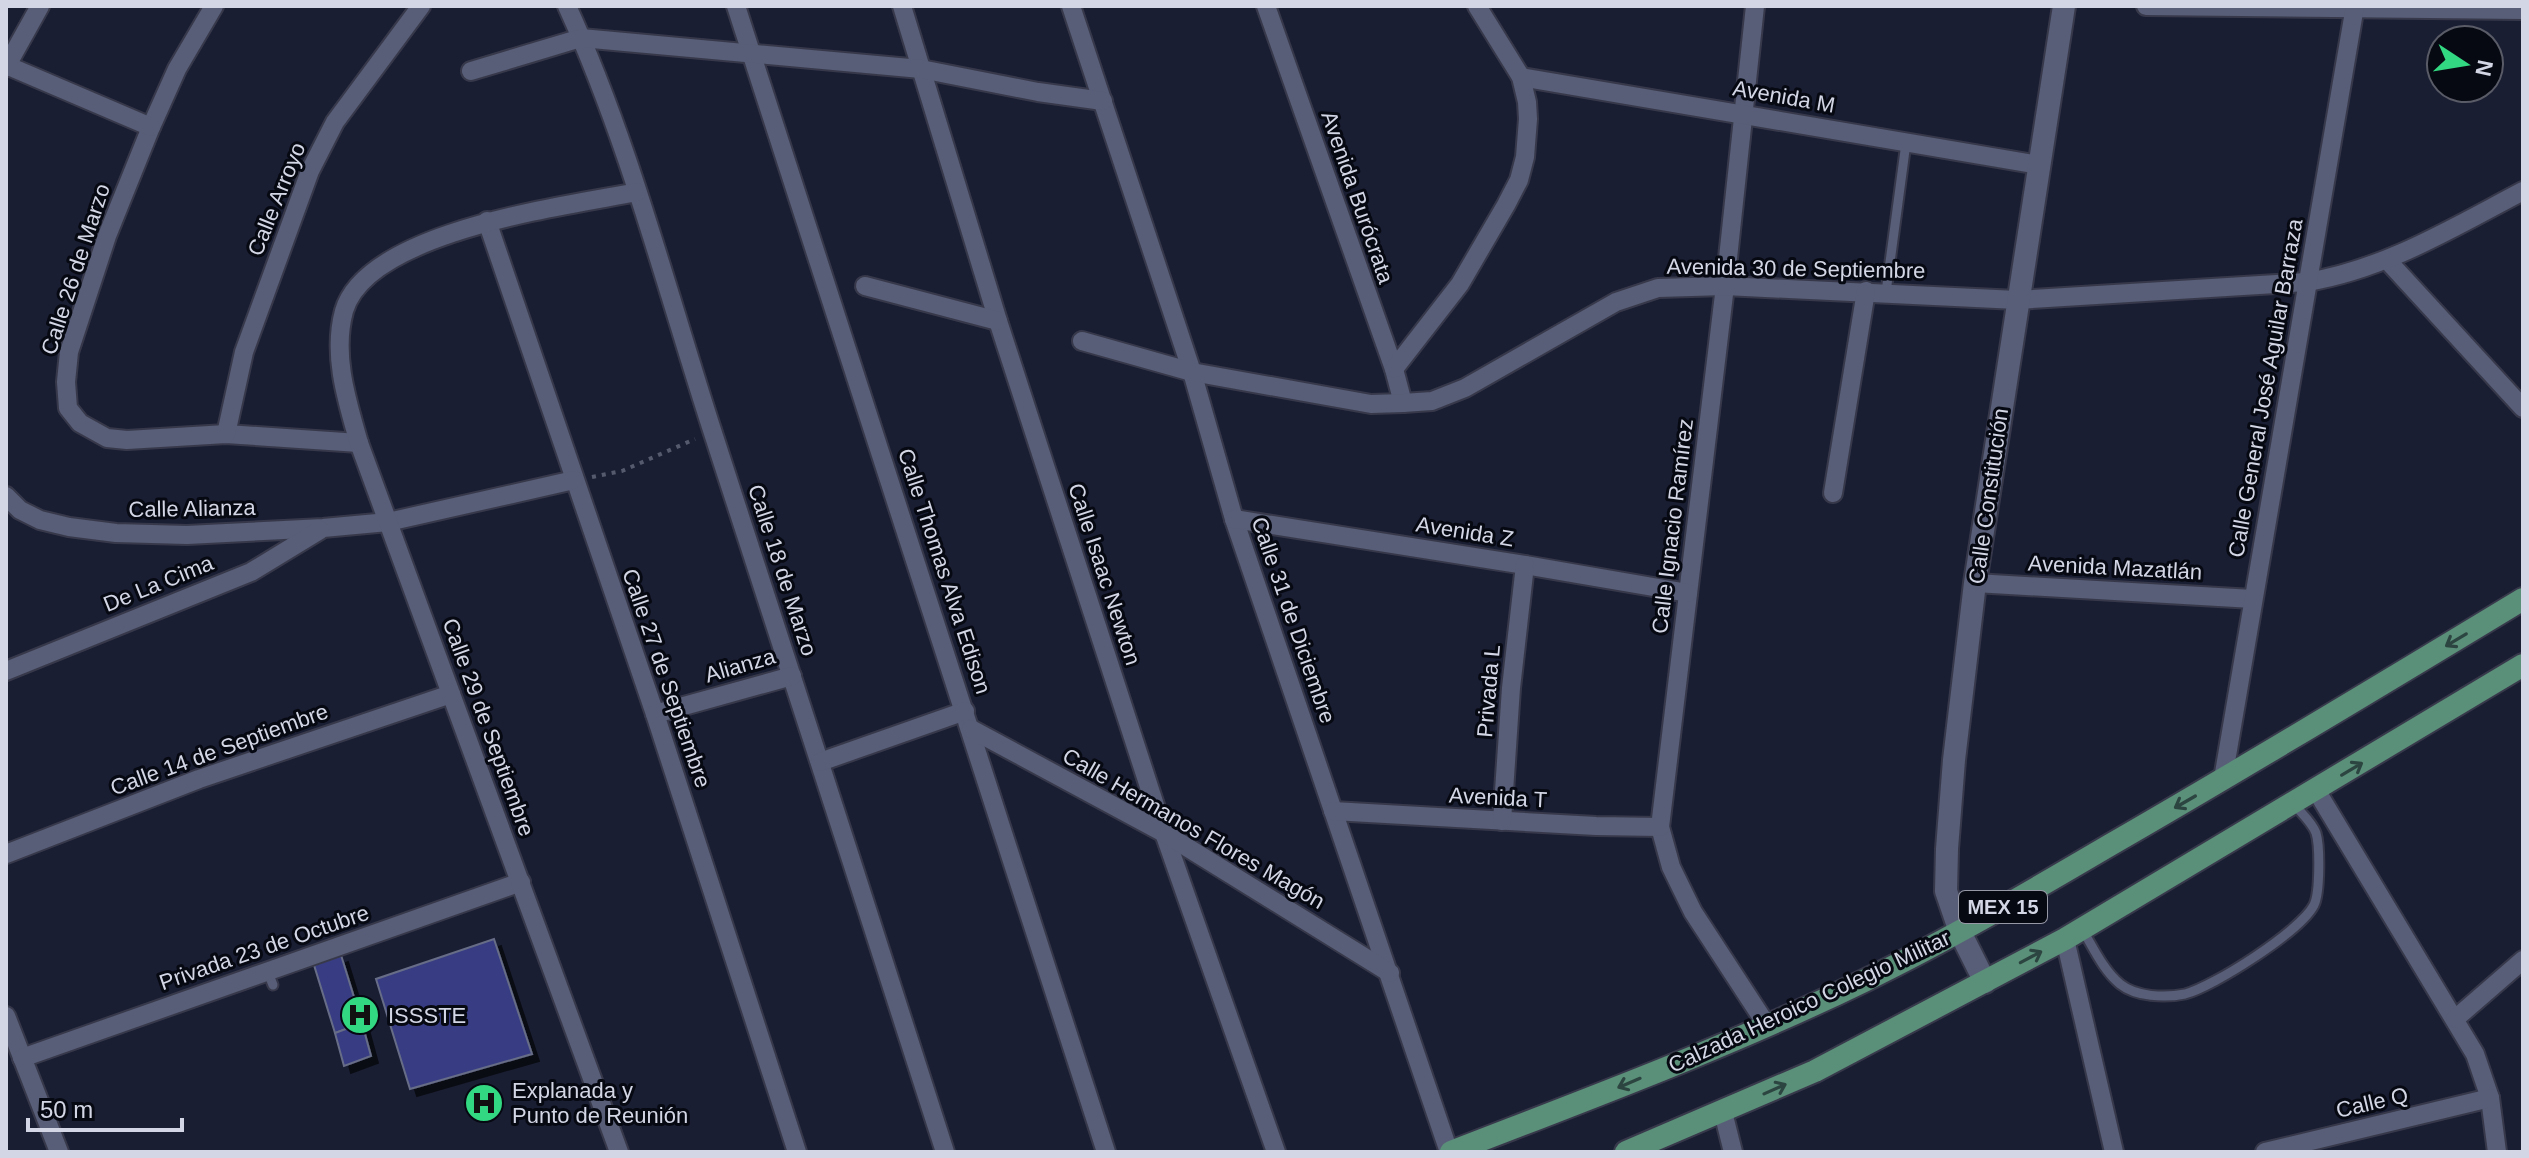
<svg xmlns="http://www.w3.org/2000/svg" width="2529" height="1158" viewBox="0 0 2529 1158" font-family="Arial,sans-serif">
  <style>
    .building { fill: #373e83; stroke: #676d87; stroke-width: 2; filter: url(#shadow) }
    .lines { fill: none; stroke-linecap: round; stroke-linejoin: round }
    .service-casing { stroke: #37394b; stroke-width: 13 }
    .minor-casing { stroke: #37394b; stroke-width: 22 }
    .tertiary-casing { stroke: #37394b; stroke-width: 26 }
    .primary-casing { stroke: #37394b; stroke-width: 26 }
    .path { stroke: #565a6d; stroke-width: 4; stroke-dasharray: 4 6; stroke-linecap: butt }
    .service { stroke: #585e77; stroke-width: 9 }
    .minor { stroke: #585e77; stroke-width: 18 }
    .tertiary { stroke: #585e77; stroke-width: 22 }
    .primary { stroke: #5a8f79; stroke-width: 22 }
    .oneway { stroke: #2c4540 }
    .labels { text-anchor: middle; stroke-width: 6; stroke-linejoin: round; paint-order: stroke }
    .shield { fill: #070912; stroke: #9698a6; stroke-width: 2 }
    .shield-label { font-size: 20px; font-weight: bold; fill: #d3d6e5 }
    .street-label { font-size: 22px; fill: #d3d6e5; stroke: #070912 }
    .poi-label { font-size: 22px; fill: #d3d6e5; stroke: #070912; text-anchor: start }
  </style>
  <defs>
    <filter id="shadow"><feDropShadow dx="7" dy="7" stdDeviation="0" flood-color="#0009"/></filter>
  </defs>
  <rect width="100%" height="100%" fill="#1a1e33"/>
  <g class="building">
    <path d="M494,939l38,115 -122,35 -34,-110z"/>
    <path d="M341,955l21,68 -27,10 -21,-68z"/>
    <path d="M362,1023l9,33 -27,10 -9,-33z"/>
  </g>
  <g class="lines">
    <defs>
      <g id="service">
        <path d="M1886,292l20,-149"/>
        <path d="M2082,929c11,18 21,41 38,55 16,13 45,14 65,10 28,-7 116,-63 129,-89 6,-12 6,-59 2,-72 -4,-11 -16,-21 -22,-29"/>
        <path d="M267,970l6,15"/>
      </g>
      <g id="minor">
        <path d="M214,6l-37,63 -26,58 -44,109 -38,116 -3,30 2,26 12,15 27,15 20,2 99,-6 133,9"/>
        <path d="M567,6c62,136 99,282 145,424 78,241 156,481 233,722"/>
        <path d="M736,6l370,1146"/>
        <path d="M902,6l96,315 166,512 112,319"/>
        <path d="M1071,6l121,366 42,147 215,633"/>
        <path d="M1266,6l128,363 9,34"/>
        <path d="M1755,6l-30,280 -65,541 11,40 22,45 73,112"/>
        <path d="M2146,6l377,4"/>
        <path d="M6,65l145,62"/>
        <path d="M6,67l34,-61"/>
        <path d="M471,71l110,-33 340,31 117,23 65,9"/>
        <path d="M1521,77l518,88"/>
        <path d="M487,221l168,493 142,438"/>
        <path d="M2387,260l136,148"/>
        <path d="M865,286l133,35"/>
        <path d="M1082,341l110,31 179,32 32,-1 29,-2 33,-13 151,-86 42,-14 67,-2 292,14 290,-18c79,-13 147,-55 216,-91"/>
        <path d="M1394,369l66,-85 46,-79 13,-25 6,-23 3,-38 -1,-17 -6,-25 -44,-71"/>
        <path d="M226,434l18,-82 66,-181 25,-49 86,-116"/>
        <path d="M1833,493l33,-202"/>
        <path d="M6,496l14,14 20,10 29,7 47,6 71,2 136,-7 65,-6 186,-42"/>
        <path d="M1234,519l291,46 163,28"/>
        <path d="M1975,583l278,16"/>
        <path d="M6,671l245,-99 69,-42"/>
        <path d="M655,714l137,-38"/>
        <path d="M971,729l193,104 226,140"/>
        <path d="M820,762l145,-51"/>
        <path d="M2223,779l132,-773"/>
        <path d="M2316,790l159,264 15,44 7,54"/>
        <path d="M1333,811l263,15 64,1"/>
        <path d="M1502,821l9,-133 14,-123"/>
        <path d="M6,854l193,-75 252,-85"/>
        <path d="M2065,939l49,213"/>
        <path d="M6,1016l53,136"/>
        <path d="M2455,1019l68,-59"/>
        <path d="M22,1058l499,-176"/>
        <path d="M1723,1112l10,40"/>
        <path d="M619,1152l-260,-709c-12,-42 -27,-88 -15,-132 23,-80 222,-105 293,-119"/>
        <path d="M2265,1152l225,-54"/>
      </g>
      <path id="tertiary" d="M1985,982l-25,-50 -14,-41 1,-42 7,-89 21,-177 89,-577"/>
      <g id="primary">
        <path d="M1451,1152c139,-54 280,-106 415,-172 84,-41 164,-88 244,-135 139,-80 276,-163 413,-246"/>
        <path d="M1626,1152l189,-81 250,-132 458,-274"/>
      </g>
    </defs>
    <use href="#service" class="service-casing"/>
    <use href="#minor" class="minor-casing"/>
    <use href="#tertiary" class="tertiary-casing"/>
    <use href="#primary" class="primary-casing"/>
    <path class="path" d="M592,477l30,-6 73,-32"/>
    <use href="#service" class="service"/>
    <use href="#minor" class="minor"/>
    <use href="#tertiary" class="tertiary"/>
    <use href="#primary" class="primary"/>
  </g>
  <defs><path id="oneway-shaft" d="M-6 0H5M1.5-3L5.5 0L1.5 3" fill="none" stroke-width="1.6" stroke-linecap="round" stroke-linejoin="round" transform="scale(2)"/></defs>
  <g class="oneway">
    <use href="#oneway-shaft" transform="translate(2456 640) rotate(149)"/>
    <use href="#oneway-shaft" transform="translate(2352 769) rotate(-31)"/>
    <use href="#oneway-shaft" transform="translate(2185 802) rotate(150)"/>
    <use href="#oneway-shaft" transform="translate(2031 957) rotate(-28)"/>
    <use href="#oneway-shaft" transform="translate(1629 1083) rotate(157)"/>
    <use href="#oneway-shaft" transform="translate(1775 1089) rotate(-24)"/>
  </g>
  <defs>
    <symbol id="hospital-disc" viewBox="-11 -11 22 22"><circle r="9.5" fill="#33d882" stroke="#070912"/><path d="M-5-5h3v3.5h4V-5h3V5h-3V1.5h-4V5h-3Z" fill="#111"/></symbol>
  </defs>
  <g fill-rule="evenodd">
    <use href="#hospital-disc" x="338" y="993" width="44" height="44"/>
    <use href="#hospital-disc" x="462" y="1081" width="44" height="44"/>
  </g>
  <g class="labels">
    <rect class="shield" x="1959" y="891" width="88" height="32" rx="6"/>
    <g class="shield-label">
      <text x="2003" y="914">MEX 15</text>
    </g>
    <g class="street-label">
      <text transform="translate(1784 96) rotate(10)" y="8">Avenida M</text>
      <text transform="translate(1358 197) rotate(71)" y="8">Avenida Burócrata</text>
      <text transform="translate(276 199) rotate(-68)" y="8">Calle Arroyo</text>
      <text transform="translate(1796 268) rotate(1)" y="8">Avenida 30 de Septiembre</text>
      <text transform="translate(75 269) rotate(-72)" y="8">Calle 26 de Marzo</text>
      <text transform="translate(2265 388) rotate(-80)" y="8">Calle General José Aguilar Barraza</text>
      <text transform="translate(1988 496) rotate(-82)" y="8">Calle Constitución</text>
      <text transform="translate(192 508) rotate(-1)" y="8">Calle Alianza</text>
      <text transform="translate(1672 526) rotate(-83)" y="8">Calle Ignacio Ramírez</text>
      <text transform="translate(1465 531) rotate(9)" y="8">Avenida Z</text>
      <text transform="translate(2115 567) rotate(3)" y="8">Avenida Mazatlán</text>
      <text transform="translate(783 570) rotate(72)" y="8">Calle 18 de Marzo</text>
      <text transform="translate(945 571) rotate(72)" y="8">Calle Thomas Alva Edison</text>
      <text transform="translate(1105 574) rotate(72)" y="8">Calle Isaac Newton</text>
      <text transform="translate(158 583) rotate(-22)" y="8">De La Cima</text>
      <text transform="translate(1294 620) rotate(71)" y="8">Calle 31 de Diciembre</text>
      <text transform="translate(740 665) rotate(-16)" y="8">Alianza</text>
      <text transform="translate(667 678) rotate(71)" y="8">Calle 27 de Septiembre</text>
      <text transform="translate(1488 691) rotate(-85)" y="8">Privada L</text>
      <text transform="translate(489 727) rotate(70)" y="8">Calle 29 de Septiembre</text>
      <text transform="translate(219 749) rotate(-20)" y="8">Calle 14 de Septiembre</text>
      <text transform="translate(1498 797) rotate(3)" y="8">Avenida T</text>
      <text transform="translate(1194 828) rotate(30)" y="8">Calle Hermanos Flores Magón</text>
      <text transform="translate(264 947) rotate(-19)" y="8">Privada 23 de Octubre</text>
      <text transform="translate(1809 1001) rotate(-25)" y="8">Calzada Heroico Colegio Militar</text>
      <text transform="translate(2372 1102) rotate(-13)" y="8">Calle Q</text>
    </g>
    <g class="poi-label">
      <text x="388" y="1023">ISSSTE</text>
      <text x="512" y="1098">Explanada y<tspan x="512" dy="25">Punto de Reunión</tspan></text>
    </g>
  </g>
  <rect width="2529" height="1158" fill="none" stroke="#d3d6e5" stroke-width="16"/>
  <g transform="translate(2465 64) rotate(102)"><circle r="38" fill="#070912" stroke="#595b66" stroke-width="2"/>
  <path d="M0-6L14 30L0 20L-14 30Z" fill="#33d882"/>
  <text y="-12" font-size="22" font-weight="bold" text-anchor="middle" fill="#d3d6e5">N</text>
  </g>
  <path d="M28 1118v12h154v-12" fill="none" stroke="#d3d6e5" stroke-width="4"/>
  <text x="40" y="1118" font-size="24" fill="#d3d6e5" stroke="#070912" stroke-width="6" paint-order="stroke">50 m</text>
</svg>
